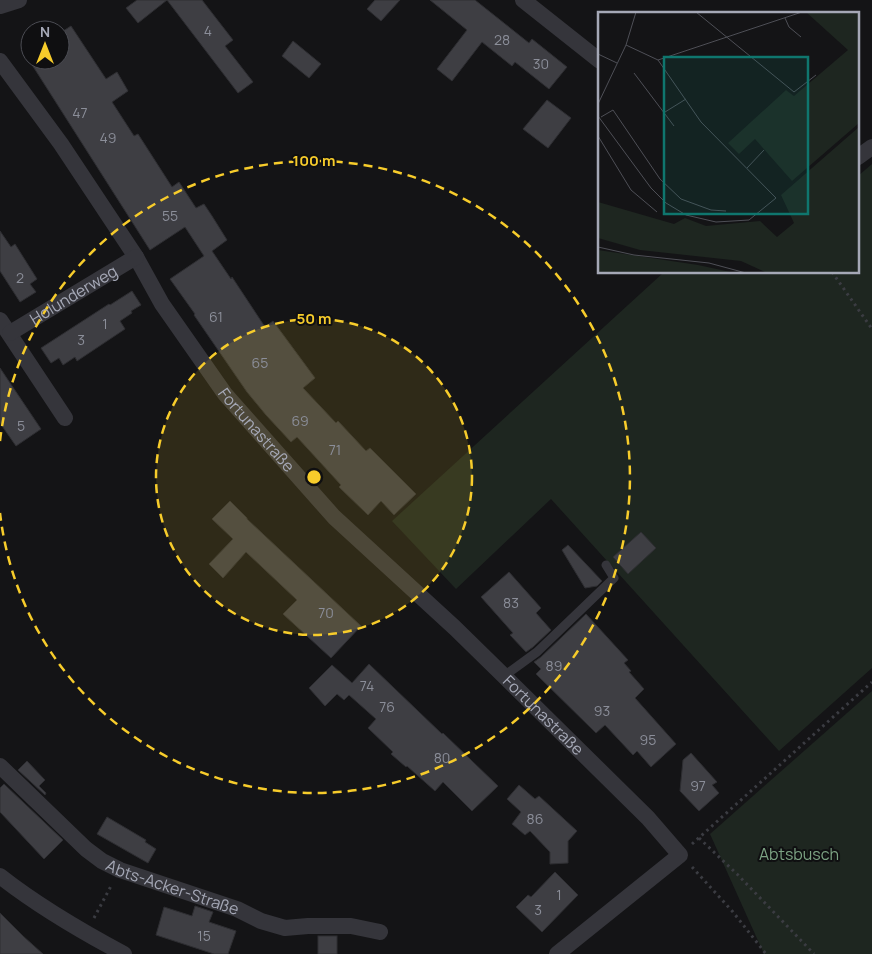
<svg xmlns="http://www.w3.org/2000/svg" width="872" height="954" viewBox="0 0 872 954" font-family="Manrope,sans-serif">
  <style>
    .green { fill: #1e2620 }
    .building { fill: #3e3e43; stroke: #2e2e32 }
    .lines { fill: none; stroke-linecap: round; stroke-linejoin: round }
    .path { stroke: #3b3c42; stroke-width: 3; stroke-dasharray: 2.5 4; stroke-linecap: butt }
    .service { stroke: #35353b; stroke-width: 9 }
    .minor { stroke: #35353b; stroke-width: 16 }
    .ring { fill: none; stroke: #f7cc2b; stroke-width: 2.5; stroke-dasharray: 9 6 }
    .labels { text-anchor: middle; stroke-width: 4; stroke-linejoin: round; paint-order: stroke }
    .number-label { font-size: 14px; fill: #8b8e99 }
    .street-label { font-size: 16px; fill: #a5a8b6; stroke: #0f0f11 }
    .park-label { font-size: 16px; fill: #7ca283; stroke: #0f0f11 }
    .inset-road { fill: none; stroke: #4e4f56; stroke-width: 1 }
    .view { fill: #0f766e; fill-opacity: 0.15; stroke: #0f766e; stroke-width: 2.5 }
    .inset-edge { fill: none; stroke: #a5a8b6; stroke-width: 2.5 }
    .centre { fill: #f7cc2b; stroke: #0f0f11; stroke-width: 2.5 }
    .ring-label { font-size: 15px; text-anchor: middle; font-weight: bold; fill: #f7cc2b; stroke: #0f0f11; stroke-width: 4; stroke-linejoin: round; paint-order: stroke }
  </style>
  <rect width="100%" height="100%" fill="#141416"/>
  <g class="green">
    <path d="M872,164v504l-93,83 -228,-252 -95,90 -64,-68 271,-248 195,-1v-96z"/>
    <path d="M872,691v263h-108l-54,-120z"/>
  </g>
  <g class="building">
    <path d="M137,0h65l31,40 -8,6 28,36 -15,11 -71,-93 -29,23 -12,-15z"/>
    <path d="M375,0h25l-19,21 -14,-12z"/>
    <path d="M430,0h45l54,43 3,-4 35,28 -18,22 -34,-27 -3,4 -30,-24 -30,39 -15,-12 30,-39z"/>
    <path d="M71,26l35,53 11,-7 11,19 -16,11 22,34 4,-2 34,53 7,-5 17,26 8,-4 8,12 15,24 -15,11 19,28 1,-2 33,50 8,-6 42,57 -12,10 33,35 2,-2 28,30 4,-3 46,46 -22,21 -13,-14 -13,14 -29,-28 2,-2 -44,-48 -6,5 -25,-27 -19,-23 -53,-77 1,-1 -25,-35 34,-23 -19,-29 -35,23 -121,-190h31v-27z"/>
    <path d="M293,41l28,23 -12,14 -27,-22z"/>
    <path d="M547,100l24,18 -23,30 -25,-19z"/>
    <path d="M0,231l11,16 4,-3 22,35 -7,5 6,8 -16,10 -20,-31z"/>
    <path d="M132,291l9,14 -10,6 1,2 -12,8 5,8 -48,32 -2,-4 -12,8 -4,-7 -8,5 -10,-15 68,-44 1,1z"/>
    <path d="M0,368l41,61 -25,17 -16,-23z"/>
    <path d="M230,501l17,17v1l114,107 -30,32 -48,-44 14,-14 -51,-48 -23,26 -14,-14 24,-25 -21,-20z"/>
    <path d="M641,532l15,16 -28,26 -15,-17z"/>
    <path d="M568,545l34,36 -5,5 -12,2 -23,-38z"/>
    <path d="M509,572l32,36 -5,5 15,17 -18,17 -7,5 -16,-17 3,-2 -32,-36z"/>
    <path d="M586,614l42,46 -4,3 7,8 -2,1 15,17 -9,9 41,46 -25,23 -14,-16 -4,4 -28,-30 -9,8 -60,-59 5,-5 -7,-7 7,-5z"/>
    <path d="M369,664l73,70 1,-1 55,53 -26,25 -29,-29 -8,9 -28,-25 -1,1 -7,-6 -8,-7 2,-2 -25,-24 8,-9 -27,-24 -5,5 -7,-6 -12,12 -16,-18 23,-23 20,18z"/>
    <path d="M691,753l26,29 -5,3 7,8 -20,18 -19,-20 3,-31z"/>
    <path d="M27,761l18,19 -6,6 7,7 -1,2 -27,-25z"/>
    <path d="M4,784l59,56 -19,19 -44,-47v-24z"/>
    <path d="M519,785l16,14 4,-3 38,35 -9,10v22l-18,1v-12l-20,-21 -5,4 -13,-11 9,-12 -14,-13z"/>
    <path d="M107,817l39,23 -1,2 11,7 -8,14 -51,-29z"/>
    <path d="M555,872l23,23 -36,37 -26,-25 12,-12 3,2z"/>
    <path d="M195,906l18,6 -4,10 27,9 -8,23h-14l-58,-19 8,-28 28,9z"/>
    <path d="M0,913l23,23 20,18h-43z"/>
    <rect x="318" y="936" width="19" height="18"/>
  </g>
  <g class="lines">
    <g class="path">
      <path d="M832,272l40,57"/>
      <path d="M699,838l39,37 76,79"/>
      <path d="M692,844l180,-162"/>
      <path d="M692,867l41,45 33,42"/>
      <path d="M94,918l17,-32"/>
    </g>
    <path class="service" d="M504,676l33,-24 77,-74 -8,-13"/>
    <g class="minor">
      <path d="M523,0l77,61"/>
      <path d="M0,6l19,-6"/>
      <path id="s1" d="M0,61l61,83 75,113 26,47 63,90 109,123 121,111 49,48 144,142 32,37 -123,99"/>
      <path d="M858,157l14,-10"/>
      <path d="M0,320l65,98"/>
      <path id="s2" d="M10,333l126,-76"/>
      <path id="s3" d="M0,766l86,83 16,12 18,9 117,39 24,12 24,7 23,-2h43l29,6"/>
      <path d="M0,876c38,30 81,55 124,78"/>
    </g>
  </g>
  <circle cx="314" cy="477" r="158" fill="#f7cc2b" fill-opacity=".12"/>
  <g class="ring">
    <circle cx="314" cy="477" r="158"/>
    <path d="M0 441A316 316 0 1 1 0 513"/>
  </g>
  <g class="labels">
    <g class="number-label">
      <text x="208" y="36">4</text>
      <text x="502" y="45">28</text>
      <text x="541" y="69">30</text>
      <text x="80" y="118">47</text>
      <text x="108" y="143">49</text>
      <text x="170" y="221">55</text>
      <text x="20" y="283">2</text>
      <text x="216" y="322">61</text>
      <text x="105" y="329">1</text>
      <text x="81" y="345">3</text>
      <text x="260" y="368">65</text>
      <text x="300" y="426">69</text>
      <text x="21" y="431">5</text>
      <text x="335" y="455">71</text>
      <text x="511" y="608">83</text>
      <text x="326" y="618">70</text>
      <text x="554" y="671">89</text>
      <text x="367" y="691">74</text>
      <text x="387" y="712">76</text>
      <text x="602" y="716">93</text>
      <text x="648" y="745">95</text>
      <text x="442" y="763">80</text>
      <text x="698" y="791">97</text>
      <text x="535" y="824">86</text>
      <text x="559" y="900">1</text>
      <text x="538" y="915">3</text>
      <text x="204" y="941">15</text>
    </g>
    <g class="street-label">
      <text dy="6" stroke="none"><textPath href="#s2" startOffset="74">Holunderweg</textPath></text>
      <text dy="6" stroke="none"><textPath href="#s1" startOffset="450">Fortunastraße</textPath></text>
      <text dy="6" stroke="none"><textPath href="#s1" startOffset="855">Fortunastraße</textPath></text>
      <text dy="6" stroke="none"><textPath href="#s3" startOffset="215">Abts-Acker-Straße</textPath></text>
    </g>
    <g class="park-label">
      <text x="799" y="860">Abtsbusch</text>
    </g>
  </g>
  <g transform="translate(598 12)">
    <rect width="261" height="261" fill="#141416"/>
    <path d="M208,0h53v111l-67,58 -37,-42 -16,15 -11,-11 58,-53 8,6 54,-46zM261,115v146h-92l-26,-12 -101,-11 -42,-12v-36l76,22 11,-6 21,8 54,-5 17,16 17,-14 -13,-28zM0,238l100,15 37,8h-137z" fill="#1e2620"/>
    <path class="inset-road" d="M98,0l98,80 22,-17M187,6l4,9 12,10M0,42l19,9M60,48l144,-48M36,61l40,53M0,92l28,-59 10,-33M67,100l21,-13M0,104l53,72 15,15 20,12 30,7 33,-2 27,-22 -75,-76 -43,-62 -32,-15M3,105l12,-7 47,69 21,20 30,11 15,1M0,124l33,54 26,22M149,156l17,-18M0,235l36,8 75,8 37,10"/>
    <path class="view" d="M66,45h144v157h-144z"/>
    <rect width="261" height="261" class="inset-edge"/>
  </g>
  <circle cx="314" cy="477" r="8" class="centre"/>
  <g class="ring-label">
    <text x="314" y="166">100 m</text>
    <text x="314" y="324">50 m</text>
  </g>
  <g transform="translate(45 45)"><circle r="24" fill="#0f0f11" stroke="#4b4c53"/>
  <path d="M0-4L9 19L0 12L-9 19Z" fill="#f7cc2b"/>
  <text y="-8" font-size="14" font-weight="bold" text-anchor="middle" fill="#a5a8b6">N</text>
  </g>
</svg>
